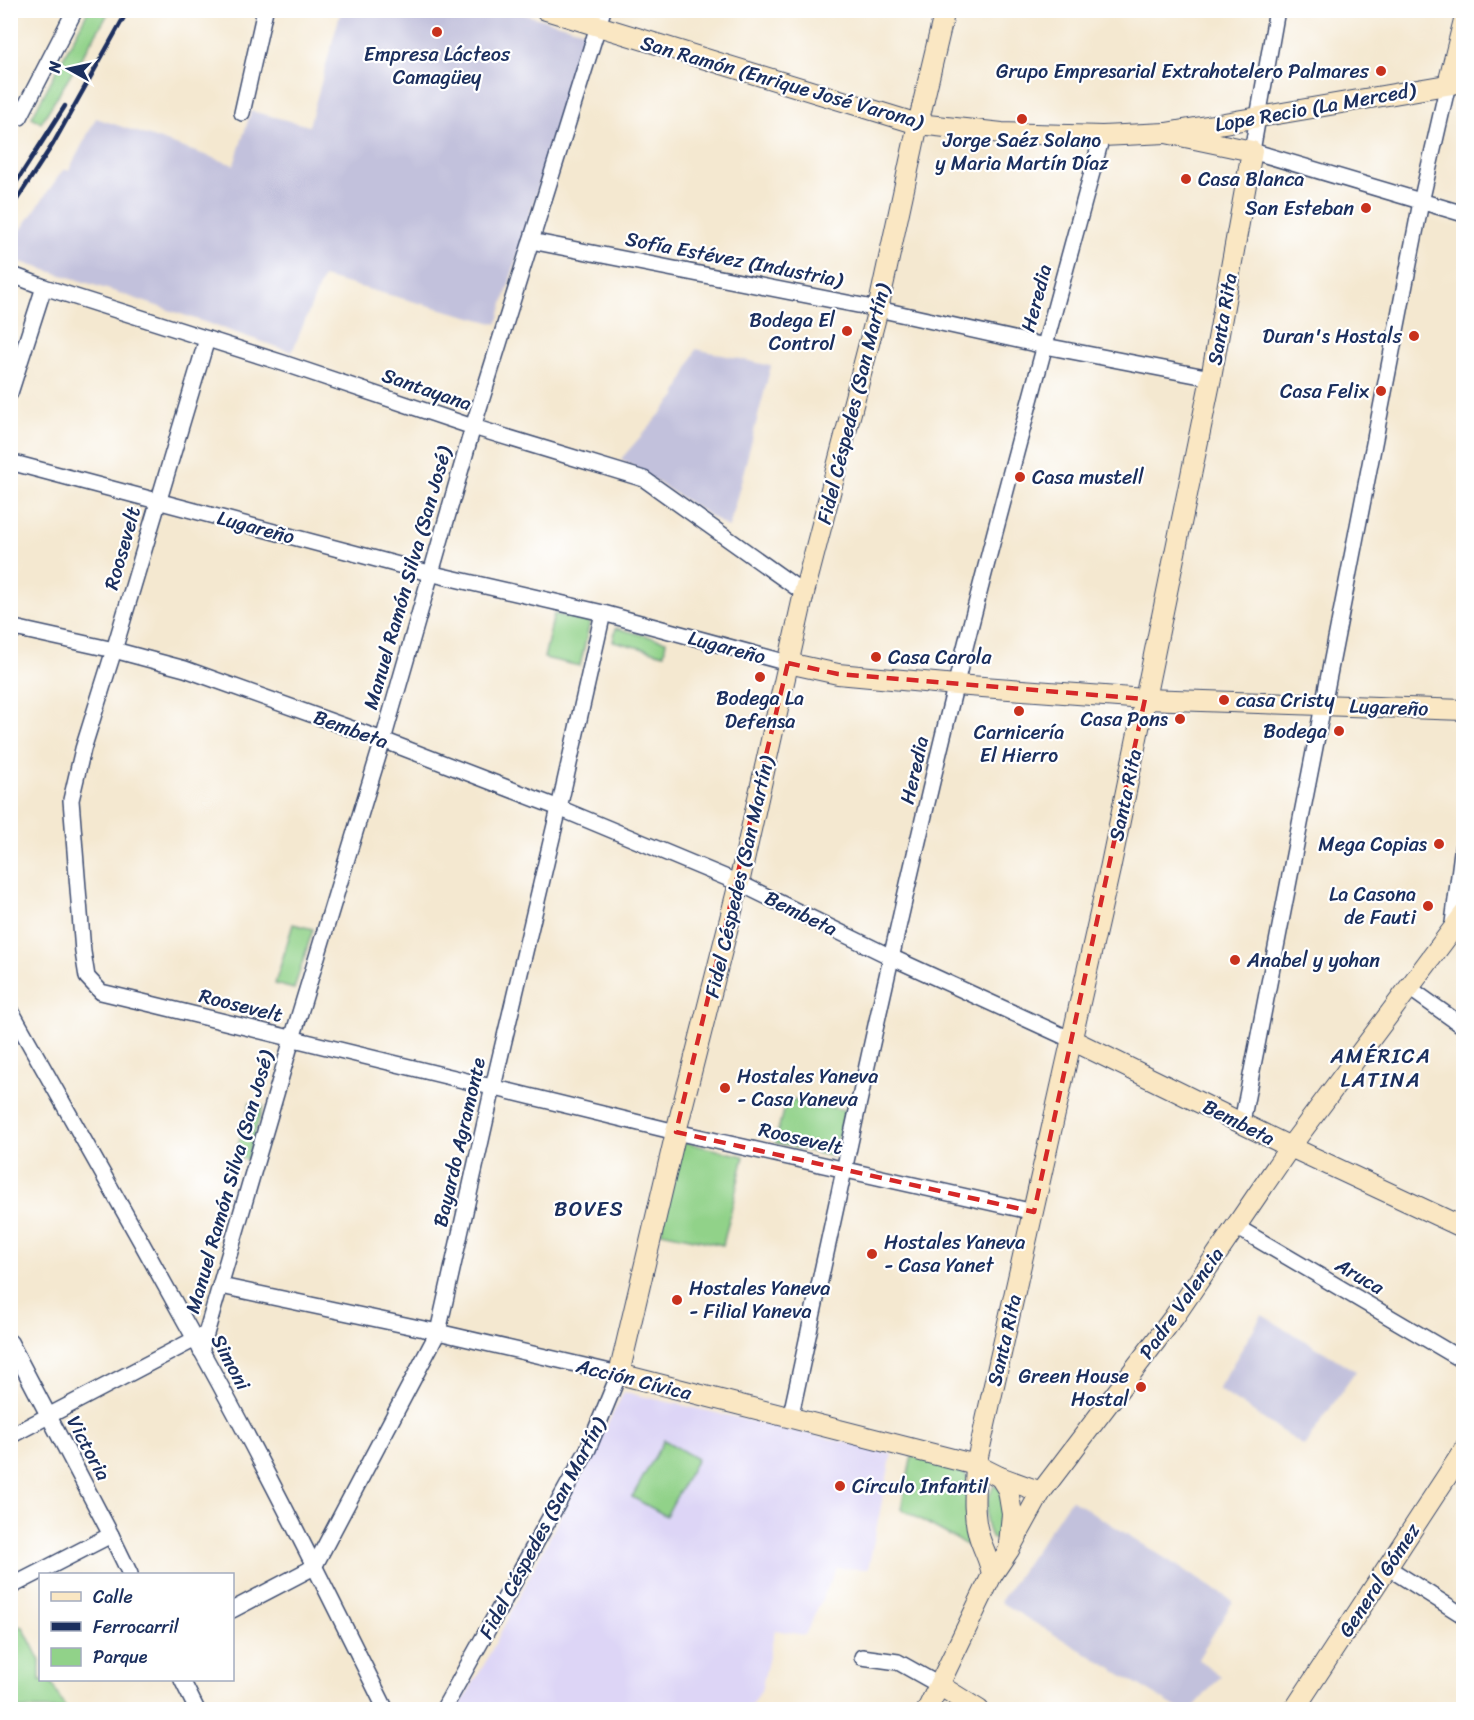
<svg xmlns="http://www.w3.org/2000/svg" width="1474" height="1720" viewBox="0 0 1474 1720" font-family="Sriracha,sans-serif">
  <style>
    .built { fill: #ddd5f6 }
    .industrial { fill: #c2c1dc }
    .green { fill: #91d289; stroke: #568074; stroke-width: 1.5 }
    .lines { fill: none; stroke-linecap: round; stroke-linejoin: round }
    .street-casing { stroke: #3c4b6f; stroke-width: 18 }
    .secondary-casing { stroke: #3c4b6f; stroke-width: 22 }
    .street { stroke: #fff; stroke-width: 15 }
    .secondary { stroke: #fae7c3; stroke-width: 20 }
    .rail { stroke: #1b2f5e; stroke-width: 4.5 }
    .marked { fill: none; stroke: #d62828; stroke-width: 4.5; stroke-dasharray: 12 8; stroke-linejoin: round }
    .poi-dot { fill: #c8321e; stroke: #fff; stroke-width: 2 }
    .labels { text-anchor: middle; stroke-width: 4.5; stroke-linejoin: round; paint-order: stroke }
    .poi-label { font-size: 20px; fill: #1b2f5e; stroke: #fff; text-anchor: end }
    .street-label { font-size: 20px; fill: #1b2f5e; stroke: #fff }
    .neighbourhood-label { font-size: 21px; letter-spacing: 1.5px; fill: #1b2f5e; stroke: #fff }
  </style>
  <rect width="100%" height="100%" fill="#fff"/>
  <filter id="ink" filterUnits="userSpaceOnUse"><feTurbulence type="fractalNoise" baseFrequency=".0167" numOctaves="2"/><feDisplacementMap in="SourceGraphic" scale="12" xChannelSelector="R" yChannelSelector="G"/><feConvolveMatrix kernelMatrix="1 2 1 2 8 2 1 2 1" color-interpolation-filters="sRGB"/></filter>
  <filter id="wash" filterUnits="userSpaceOnUse"><feTurbulence type="fractalNoise" baseFrequency=".008" numOctaves="4" result="noise"/><feDisplacementMap in="SourceGraphic" scale="24" xChannelSelector="R" yChannelSelector="G"/><feGaussianBlur stdDeviation="1.35" result="paint"/><feColorMatrix in="noise" values="0 0 0 0 0 0 0 0 0 0 0 0 0 0 0 0 0 1.4 0 .05"/><feComposite in="paint" operator="in"/></filter>
  <g filter="url(#wash)">
    <rect width="100%" height="100%" fill="#f4e8d0"/>
    <path class="built" d="M624,1392l268,61 -24,116 -31,-1 -32,67 -30,-5 -14,61 -12,18 -292,1 28,-47z"/>
    <g class="industrial">
      <path d="M341,11h171l73,20 -88,293 -174,-47 -31,75 -176,-60 -105,-33v-15l52,-74h6l27,-52 138,47 17,-54 58,15z"/>
      <path d="M696,349l75,17 -42,162 -108,-69 55,-63z"/>
      <path d="M1262,1315l94,56 -52,75 -86,-57z"/>
      <path d="M1071,1499l162,102 -35,58 23,17 -29,33h-13l-179,-107z"/>
    </g>
    <g class="green">
      <path d="M88,11h21l-5,10 -63,102 -9,-6z"/>
      <path d="M554,614l36,8 -10,44 -36,-8z"/>
      <path d="M616,628l50,13 -2,13 -51,-13z"/>
      <path d="M293,924l20,5 -19,60 -19,-5z"/>
      <path d="M786,1098l59,12 -12,47 -58,-14z"/>
      <path d="M250,1103l13,3 -16,54 -12,-4z"/>
      <path d="M682,1142l62,14 -21,89 -62,-13z"/>
      <path d="M664,1440l33,19 -31,57 -34,-19z"/>
      <path d="M912,1455c14,4 43,8 53,19 9,11 -2,42 3,59 1,6 5,11 8,17l-75,-41z"/>
      <path d="M994,1485l13,7 -6,47 -9,-1c-10,-15 -6,-38 2,-53z"/>
      <path d="M11,1625l12,2 17,34v19h10l16,29h-55z"/>
    </g>
  </g>
  <g filter="url(#ink)">
    <g class="lines">
      <defs>
        <g id="street">
          <path d="M1277,10l-25,141 212,63"/>
          <path d="M242,113l23,-103"/>
          <path d="M10,116l10,1 55,-107"/>
          <path d="M531,241l347,68 167,37 166,32"/>
          <path d="M10,274l34,13 239,76 190,64 171,52 160,114"/>
          <path d="M207,339l-93,311 -31,99 -12,51 12,152 4,25 14,15 50,12 525,128 358,80"/>
          <path d="M10,393l34,-106"/>
          <path d="M10,462l419,111 174,40 185,50"/>
          <path d="M10,627l104,23 71,19 198,71 176,68 180,75 152,74 181,83"/>
          <path d="M1452,931l12,-95"/>
          <path d="M1408,987l56,40"/>
          <path d="M10,1009c65,114 128,227 191,341 65,118 125,239 185,360"/>
          <path d="M1242,1122l179,-920 27,-118"/>
          <path d="M1235,1226l229,135"/>
          <path d="M221,1286l217,46 181,42 -31,75 -145,261"/>
          <path d="M10,1342l101,193 19,39"/>
          <path d="M201,1351l91,-312 91,-299 90,-313 130,-417"/>
          <path d="M790,1419c53,-244 105,-489 165,-732 46,-184 97,-368 147,-551"/>
          <path d="M10,1436l191,-100"/>
          <path d="M1387,1567l77,49"/>
          <path d="M10,1587l101,-52"/>
          <path d="M232,1610l82,-43 124,-235 55,-245 66,-279 44,-195"/>
          <path d="M862,1657l36,5 41,23"/>
          <path d="M182,1680l15,30"/>
        </g>
        <g id="secondary">
          <path d="M546,10l372,114 84,9 100,3 64,-3 298,-51"/>
          <path d="M945,10l-27,114 -40,185 -74,284 -65,290 -63,249 -57,242 357,91 24,12 41,15"/>
          <path d="M1448,84l16,-64"/>
          <path d="M788,663l50,11 118,11 189,14 319,11"/>
          <path d="M1072,1040l210,103 182,85"/>
          <path d="M1000,1477l8,13 4,24 -3,30"/>
          <path d="M992,1575c-2,-15 -9,-25 -13,-39 -7,-23 -4,-47 -3,-71l134,-596 101,-491 41,-227 -86,-18"/>
          <path d="M939,1685l40,25"/>
          <path d="M927,1710l65,-135 17,-25 32,-58 133,-175 116,-170 174,-233"/>
          <path d="M1294,1710l170,-260"/>
        </g>
      </defs>
      <use href="#street" class="street-casing"/>
      <use href="#secondary" class="secondary-casing"/>
      <use href="#street" class="street"/>
      <use href="#secondary" class="secondary"/>
      <g class="rail">
        <path d="M10,192l55,-86"/>
        <path d="M10,210l43,-66 75,-134"/>
      </g>
    </g>
  </g>
  <path class="marked" d="M788,663l50,11 307,25 -111,513 -358,-80z"/>
  <g class="poi-dot">
    <circle cx="437" cy="32" r="6"/>
    <circle cx="1381" cy="71" r="6"/>
    <circle cx="1022" cy="119" r="6"/>
    <circle cx="1186" cy="179" r="6"/>
    <circle cx="1366" cy="208" r="6"/>
    <circle cx="847" cy="331" r="6"/>
    <circle cx="1414" cy="336" r="6"/>
    <circle cx="1381" cy="391" r="6"/>
    <circle cx="1020" cy="477" r="6"/>
    <circle cx="876" cy="657" r="6"/>
    <circle cx="760" cy="677" r="6"/>
    <circle cx="1224" cy="700" r="6"/>
    <circle cx="1019" cy="711" r="6"/>
    <circle cx="1180" cy="719" r="6"/>
    <circle cx="1339" cy="731" r="6"/>
    <circle cx="1439" cy="844" r="6"/>
    <circle cx="1428" cy="906" r="6"/>
    <circle cx="1235" cy="960" r="6"/>
    <circle cx="725" cy="1088" r="6"/>
    <circle cx="872" cy="1254" r="6"/>
    <circle cx="677" cy="1300" r="6"/>
    <circle cx="1141" cy="1387" r="6"/>
    <circle cx="840" cy="1486" r="6"/>
  </g>
  <g class="labels">
    <g class="poi-label">
      <text x="437" y="61" text-anchor="middle">Empresa Lácteos<tspan x="437" dy="23">Camagüey</tspan></text>
      <text x="1369" y="78">Grupo Empresarial Extrahotelero Palmares</text>
      <text x="1022" y="147" text-anchor="middle">Jorge Saéz Solano<tspan x="1022" dy="23">y Maria Martín Díaz</tspan></text>
      <text x="1198" y="186" text-anchor="start">Casa Blanca</text>
      <text x="1354" y="215">San Esteban</text>
      <text x="835" y="327">Bodega El<tspan x="835" dy="23">Control</tspan></text>
      <text x="1402" y="343">Duran's Hostals</text>
      <text x="1369" y="398">Casa Felix</text>
      <text x="1032" y="484" text-anchor="start">Casa mustell</text>
      <text x="888" y="664" text-anchor="start">Casa Carola</text>
      <text x="760" y="705" text-anchor="middle">Bodega La<tspan x="760" dy="23">Defensa</tspan></text>
      <text x="1236" y="707" text-anchor="start">casa Cristy</text>
      <text x="1168" y="726">Casa Pons</text>
      <text x="1327" y="738">Bodega</text>
      <text x="1019" y="739" text-anchor="middle">Carnicería<tspan x="1019" dy="23">El Hierro</tspan></text>
      <text x="1427" y="851">Mega Copias</text>
      <text x="1416" y="901">La Casona<tspan x="1416" dy="23">de Fauti</tspan></text>
      <text x="1247" y="967" text-anchor="start">Anabel y yohan</text>
      <text x="737" y="1083" text-anchor="start">Hostales Yaneva<tspan x="737" dy="23">- Casa Yaneva</tspan></text>
      <text x="884" y="1249" text-anchor="start">Hostales Yaneva<tspan x="884" dy="23">- Casa Yanet</tspan></text>
      <text x="689" y="1295" text-anchor="start">Hostales Yaneva<tspan x="689" dy="23">- Filial Yaneva</tspan></text>
      <text x="1129" y="1383">Green House<tspan x="1129" dy="23">Hostal</tspan></text>
      <text x="852" y="1493" text-anchor="start">Círculo Infantil</text>
    </g>
    <g class="street-label">
      <text transform="translate(782 82) rotate(16)" y="7">San Ramón (Enrique José Varona)</text>
      <text transform="translate(1315 107) rotate(-10)" y="7">Lope Recio (La Merced)</text>
      <text transform="translate(734 259) rotate(11)" y="7">Sofía Estévez (Industria)</text>
      <text transform="translate(1036 298) rotate(-75)" y="7">Heredia</text>
      <text transform="translate(1222 319) rotate(-80)" y="7">Santa Rita</text>
      <text transform="translate(427 389) rotate(19)" y="7">Santayana</text>
      <text transform="translate(853 404) rotate(-76)" y="7">Fidel Céspedes (San Martín)</text>
      <text transform="translate(256 527) rotate(15)" y="7">Lugareño</text>
      <text transform="translate(122 548) rotate(-74)" y="7">Roosevelt</text>
      <text transform="translate(407 578) rotate(-74)" y="7">Manuel Ramón Silva (San José)</text>
      <text transform="translate(727 647) rotate(15)" y="7">Lugareño</text>
      <text transform="translate(1389 707) rotate(2)" y="7">Lugareño</text>
      <text transform="translate(351 729) rotate(20)" y="7">Bembeta</text>
      <text transform="translate(914 770) rotate(-77)" y="7">Heredia</text>
      <text transform="translate(1125 795) rotate(-78)" y="7">Santa Rita</text>
      <text transform="translate(739 877) rotate(-77)" y="7">Fidel Céspedes (San Martín)</text>
      <text transform="translate(801 913) rotate(26)" y="7">Bembeta</text>
      <text transform="translate(241 1005) rotate(14)" y="7">Roosevelt</text>
      <text transform="translate(1239 1122) rotate(27)" y="7">Bembeta</text>
      <text transform="translate(801 1138) rotate(13)" y="7">Roosevelt</text>
      <text transform="translate(459 1142) rotate(-77)" y="7">Bayardo Agramonte</text>
      <text transform="translate(229 1182) rotate(-74)" y="7">Manuel Ramón Silva (San José)</text>
      <text transform="translate(1360 1276) rotate(30)" y="7">Aruca</text>
      <text transform="translate(1181 1303) rotate(-55)" y="7">Padre Valencia</text>
      <text transform="translate(1004 1340) rotate(-77)" y="7">Santa Rita</text>
      <text transform="translate(231 1362) rotate(62)" y="7">Simoni</text>
      <text transform="translate(634 1379) rotate(14)" y="7">Acción Cívica</text>
      <text transform="translate(89 1448) rotate(62)" y="7">Victoria</text>
      <text transform="translate(542 1528) rotate(-62)" y="7">Fidel Céspedes (San Martín)</text>
      <text transform="translate(1379 1580) rotate(-57)" y="7">General Gómez</text>
    </g>
    <g class="neighbourhood-label">
      <text x="1381" y="1063">AMÉRICA<tspan x="1381" dy="24">LATINA</tspan></text>
      <text x="589" y="1216">BOVES</text>
    </g>
  </g>
  <rect width="1474" height="1720" fill="none" stroke="#fff" stroke-width="36"/>
  <rect x="39" y="1573" width="195" height="108" fill="#ffffff" stroke="#a4acbf" stroke-width="1.5"/>
  <rect x="51" y="1592" width="30" height="9" fill="#fae7c3" stroke="#a4acbf" stroke-width="1.5"/>
  <text x="93" y="1603" font-size="18" fill="#1b2f5e">Calle</text>
  <rect x="51" y="1622" width="30" height="9" fill="#1b2f5e" stroke="#a4acbf" stroke-width="1.5"/>
  <text x="93" y="1633" font-size="18" fill="#1b2f5e">Ferrocarril</text>
  <rect x="51" y="1648" width="30" height="18" fill="#91d289" stroke="#a4acbf" stroke-width="1.5"/>
  <text x="93" y="1663" font-size="18" fill="#1b2f5e">Parque</text>
  <g transform="translate(69 69) rotate(278)" stroke="#ffffff" stroke-width="4.5" paint-order="stroke">
  <path d="M0-4.5L10 22L0 15L-10 22Z" fill="#1b2f5e"/>
  <text y="-9" font-size="16" font-weight="bold" text-anchor="middle" fill="#1b2f5e">N</text>
  </g>
</svg>
